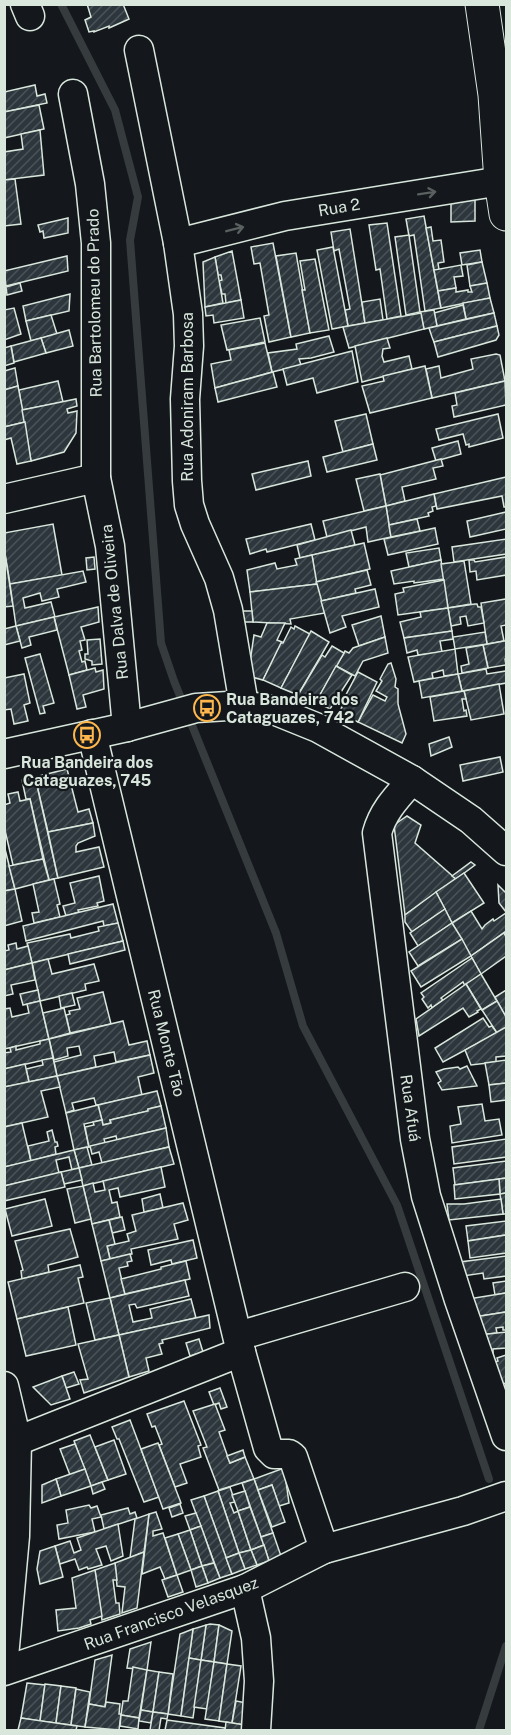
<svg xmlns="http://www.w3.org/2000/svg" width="511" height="1735" viewBox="0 0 511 1735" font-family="'Public Sans',sans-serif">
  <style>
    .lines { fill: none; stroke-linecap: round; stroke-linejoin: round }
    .stream { stroke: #363b3e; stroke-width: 8 }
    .building { fill: url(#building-hatch); stroke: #d8e6dc; stroke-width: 1.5 }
    .minor-casing { stroke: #d8e6dc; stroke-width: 31 }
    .major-casing { stroke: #d8e6dc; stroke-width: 35 }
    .minor { stroke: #14181c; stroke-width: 28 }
    .major { stroke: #14181c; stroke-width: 33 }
    .oneway { stroke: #59605f }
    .labels { text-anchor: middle; stroke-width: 4.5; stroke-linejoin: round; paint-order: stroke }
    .street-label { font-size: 16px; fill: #d8e6dc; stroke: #14181c }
    .poi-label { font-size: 16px; font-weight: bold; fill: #d8e6dc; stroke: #14181c; text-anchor: start }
  </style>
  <defs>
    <pattern id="building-hatch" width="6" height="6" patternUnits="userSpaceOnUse" patternTransform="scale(1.5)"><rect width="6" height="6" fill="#2c363c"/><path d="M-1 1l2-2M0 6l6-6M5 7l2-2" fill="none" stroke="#4a5358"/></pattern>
  </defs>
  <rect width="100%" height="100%" fill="#14181c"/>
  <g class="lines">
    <g class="stream">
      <path d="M61,4l54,106 23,87 -8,43 31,403 13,38 102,252 27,93 94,179 92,274"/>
      <path d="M479,1730l27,-84"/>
    </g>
  </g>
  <g class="building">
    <path d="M87,4h36l6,15 -20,9v-2l-15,6v-1l-5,1 -4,-12 6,-3z"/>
    <path d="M35,85l2,11 8,-2 2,9 -43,9v-20z"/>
    <path d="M39,105l5,24 -40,9v-26z"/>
    <path d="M40,130l4,45 -40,5v-28l19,-3 -2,-15z"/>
    <path d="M15,179l6,45 -17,2v-46z"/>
    <path d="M475,200v21l-24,1v-20z"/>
    <path d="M424,216l17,92 -16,3 -11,-76 -5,1 -3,-17z"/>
    <path d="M68,218v15l-24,5 -1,-7 -3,1 -2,-7z"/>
    <path d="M387,223l14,93 -14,3 -7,-50 -4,1 -7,-45z"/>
    <path d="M431,227l2,14 8,-1 3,22 -6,1 1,7h-5l-8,-42z"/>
    <path d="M350,229l15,94 -17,3 -3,-16 5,-1 -11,-60 -5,2 -3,-19z"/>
    <path d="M409,235l11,77 -14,3 -11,-78z"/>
    <path d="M273,243l18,94 -22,5 -5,-26 5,-1 -9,-52 -6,1 -3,-17z"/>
    <path d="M333,247l15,79 -16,3 -15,-79z"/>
    <path d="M480,250l2,12 -20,3 -2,-12z"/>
    <path d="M232,251l9,49 -15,3 -1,-9h-3l-3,-13 3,-1 -1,-5h-3l-3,-18z"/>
    <path d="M296,253l14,80 -19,4 -15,-81z"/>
    <path d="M67,256l1,15 -62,15 -2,-15z"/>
    <path d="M215,257l8,46 -18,4 -2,-45z"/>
    <path d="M315,259l14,71 -19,3 -8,-43h3l-5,-29z"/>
    <path d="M482,262l5,21 -17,3 -3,-21z"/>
    <path d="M461,265l2,11 -9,1 2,11 -18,3 -4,-21z"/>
    <path d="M20,283l2,8 -15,4 -1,-8z"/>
    <path d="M487,283l3,15 -49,10 -3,-17 18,-3v4l12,-2v2h4l-2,-6z"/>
    <path d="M70,294l-1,17 -43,10 -3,-15z"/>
    <path d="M490,298l4,15 -28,6 -3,-16z"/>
    <path d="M380,299l3,21 -18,3 -3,-21z"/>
    <path d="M241,300l3,18 -30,5 -1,-8 -7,1 -1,-9z"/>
    <path d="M463,305l3,14 -29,7 -3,-13z"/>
    <path d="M14,308l7,26 -17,6v-30z"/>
    <path d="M434,310l3,16 -13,3 -4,-17z"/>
    <path d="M421,313l3,16 -75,19 -6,-21z"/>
    <path d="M494,313l3,13 -63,16 -2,-5 -3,-9z"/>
    <path d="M51,315l6,19 -26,7 -5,-20z"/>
    <path d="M260,318l5,24 -38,8 -6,-25z"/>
    <path d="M497,326l2,9 -3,5 -58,17 -4,-15z"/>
    <path d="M69,330l4,16 -27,7 -5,-15z"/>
    <path d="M329,336l5,16 -23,6 -12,1 2,6 -29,7 -4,-19 29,-4 -1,-5z"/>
    <path d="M41,338l5,15 -32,9 -3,-16z"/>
    <path d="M387,338l3,10 -7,1 -1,7 2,6 25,-6 3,13 -50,13 -7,-36z"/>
    <path d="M265,343l7,29 -57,16 -4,-24 20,-4 -2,-10z"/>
    <path d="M11,346l3,17 -10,3v-18z"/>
    <path d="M352,351l6,31 -41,11 -4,-15 -26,7 -4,-16z"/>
    <path d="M496,354l4,1 5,26 -73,17 -6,-29 13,-3 2,12 32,-9 -2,-10z"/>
    <path d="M425,366l7,32 -62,15 -8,-27 22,-5 -1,-5z"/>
    <path d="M15,368l3,18 -14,4v-19z"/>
    <path d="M273,372l4,15 -59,15 -3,-14z"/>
    <path d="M58,381l5,21 -41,8 -3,-20z"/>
    <path d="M505,381l1,24 -52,12 -2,-11 5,-1 -2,-12z"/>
    <path d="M18,386l7,36 -21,5v-37z"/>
    <path d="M76,399l1,7 -10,3 1,4 9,-2 -1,22 -12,19 -33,9 -9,-51z"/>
    <path d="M366,414l7,30 -30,8 -8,-31z"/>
    <path d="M498,414l5,24 -34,9v-3l-3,1 -3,-11 -24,6 -3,-11z"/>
    <path d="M25,422l6,39 -14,3 -6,-26 -7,2v-13z"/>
    <path d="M458,441l3,13 -25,7 -4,-13z"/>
    <path d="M373,444l4,16 -50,12 -4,-15z"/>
    <path d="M441,459l2,7 -10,2 3,11 -34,8 3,14 -19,5 -6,-31z"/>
    <path d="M308,461l3,15 -55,14 -4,-16z"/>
    <path d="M380,474l6,32 -22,5 -8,-32z"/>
    <path d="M506,477v30h-2l-2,-11 -65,13 -3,-15z"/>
    <path d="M434,494l2,12 -4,1 1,4 -5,2 1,3 -40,9 -3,-19z"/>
    <path d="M386,506l5,31 -23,5 -2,-15 -39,10 -4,-16z"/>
    <path d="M506,512v17l-36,8 -3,-16z"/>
    <path d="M417,519l3,12 -29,6 -2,-12z"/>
    <path d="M53,524l9,51 -52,9 -6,-37v-14z"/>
    <path d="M311,524l4,16 -48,12 -1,-3 -16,5 -4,-15z"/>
    <path d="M435,528l3,16 -50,11 -4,-16z"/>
    <path d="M351,530l4,15 -55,13 -3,-13z"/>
    <path d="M506,539v15l-52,8 -2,-15z"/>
    <path d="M364,543l6,26 -54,13 -4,-27z"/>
    <path d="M4,548l9,58 -9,1z"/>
    <path d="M439,548l2,12 -32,7 -3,-14z"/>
    <path d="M312,555l5,29 -67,8 -3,-22 28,-7 2,6 20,-4 -2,-6z"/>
    <path d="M94,557l1,12 -8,1 -1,-12z"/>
    <path d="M506,557v18l-29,5 -1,-9 -6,1 -1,-12h5l1,2z"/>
    <path d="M441,560l3,19 -30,4v-2l-20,3 -3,-13z"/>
    <path d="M464,561l7,43 -23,4 -7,-44z"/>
    <path d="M367,570l4,15 -16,4 1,4 -35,8 -5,-19z"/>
    <path d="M83,571l3,11 -29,7 2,8 -17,4 -2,-8 -17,5 2,10 26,-6 4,15 -39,9 -6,-42z"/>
    <path d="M444,580l4,28 -50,7 -3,-21 9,-2 -1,-4z"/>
    <path d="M317,584l8,29 -35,6 1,5 -38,-2 -3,-30z"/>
    <path d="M375,589l4,18 -37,9 4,11 -16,6 -9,-32z"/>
    <path d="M506,599v26l-5,1 3,15 -17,3 -6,-41z"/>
    <path d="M475,604h2l1,3h3l3,16 -16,3 -2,-10 -6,1 1,7 -10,2 -3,-18z"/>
    <path d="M98,607l1,15 -18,5 4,13 -5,1 2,9 -3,1 3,11 3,-1 2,9 -18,5 -15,-58z"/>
    <path d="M448,608l4,23 -48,7 -4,-16 21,-5 -1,-5z"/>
    <path d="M240,611h12l1,11h-13z"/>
    <path d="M381,616l4,21 -26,9 -7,-21z"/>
    <path d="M54,617l3,13 -28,7 2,8 -9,3 -6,-22z"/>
    <path d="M267,623h18l-8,17 5,2 -19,38 -15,-4 6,-41 7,2z"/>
    <path d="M16,626l4,15 -16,4v-16z"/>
    <path d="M295,626l15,8 -29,54 -18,-8 18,-37h2l8,-16 3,2z"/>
    <path d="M311,631l18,11 -31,53 -17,-7z"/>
    <path d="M452,631l1,8 -13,2 2,11 -24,3 -1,-5 -10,3 -3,-15z"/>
    <path d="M485,632l2,12 -32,5 -2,-12z"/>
    <path d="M385,637l3,16 -25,8 -8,15 -19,-10 9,-15 4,2 4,-5z"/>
    <path d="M100,639l2,25 -10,1v-4l-7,-2v-5h3l-1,-14z"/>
    <path d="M504,641h2v17l-1,1 1,6 -18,3 -5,-23z"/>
    <path d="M483,645l5,23 -26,5 -1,-7 8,-2 -3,-16z"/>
    <path d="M332,646l12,7 -28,49 -18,-7 24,-40 3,2z"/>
    <path d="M455,649l3,25 -14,2 -1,-6 -11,3 1,5 -19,4 -6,-25z"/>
    <path d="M40,654l14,49 -11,3 2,7 -5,1 -15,-56z"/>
    <path d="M391,663l5,16 -1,8 3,2v15l8,30 -4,9 -44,-21 15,-27 12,6 2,-4 -11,-6 6,-10 -2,-2 8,-15z"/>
    <path d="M336,666l16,9 -22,34 -14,-7z"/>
    <path d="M95,668l1,4 7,-2 1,19 -21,6 3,12 -9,2 -8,-34z"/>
    <path d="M486,669l1,5 19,-3v12l-44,8 -4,-17z"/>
    <path d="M358,672l19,10 -19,40 -19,-9 3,-6 -2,-1z"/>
    <path d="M24,674l6,29 -6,2 4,16 -14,3 -3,-15 -7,1v-32z"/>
    <path d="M458,674l4,17 -40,7 -3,-17z"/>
    <path d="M499,684l5,30 -33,6 -7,-29z"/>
    <path d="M464,691l2,8h-4l2,12 2,-1 1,6 -33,5 -4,-24z"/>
    <path d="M449,737l3,10 -21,9 -2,-12z"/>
    <path d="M500,757l3,15 -40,9 -3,-16z"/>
    <path d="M67,769l11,43 11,-3 4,14 -45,9 -13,-55z"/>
    <path d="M35,777l23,101 -9,2 -19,-81h-4l-4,-19z"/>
    <path d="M18,792l2,9 10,-2 13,60 -30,6 -9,-39v-21l6,-2 -2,-9z"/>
    <path d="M407,816l14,9 -6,18 41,36 -51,36 -11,-90z"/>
    <path d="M93,823l2,13 -17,7 -2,3v6l23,-5 5,20 -46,11 -10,-46z"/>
    <path d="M4,845l11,44 -11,2z"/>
    <path d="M43,859l6,21 -34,9 -6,-23z"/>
    <path d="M471,862l4,3 -19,14 -4,-3z"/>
    <path d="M464,873l20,30 -32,20 -16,-31z"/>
    <path d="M99,876l5,25 -7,2 1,3 -20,4 1,2 -13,4 -3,-10 12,-3 -5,-20z"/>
    <path d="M54,879l6,25 -3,1 3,12 -26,6 -2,-10 7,-1 -6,-28z"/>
    <path d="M498,885l8,8v19l-7,-9z"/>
    <path d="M15,889l7,32 -18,5v-35z"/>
    <path d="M436,892l9,17 -33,23 -7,-10v-7z"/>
    <path d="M113,904l5,19 -14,3 -1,-5 -77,20 -3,-15z"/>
    <path d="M445,909l7,14 -34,23 -8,-13z"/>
    <path d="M471,911l11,18 3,-4 8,-6 1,2 12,-8v18l-35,25 -19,-33z"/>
    <path d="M118,923l5,18 -91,22 -5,-20 43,-9 1,4 28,-7 -1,-4z"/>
    <path d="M452,923l10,16 -44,27 -9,-14z"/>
    <path d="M504,933l2,4v19l-25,18 -10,-18z"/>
    <path d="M462,939l9,17 -50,31 -10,-16z"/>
    <path d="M123,941l2,9 -55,14 -2,-10z"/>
    <path d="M16,943l1,6 11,-3 4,17 -28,7v-19l5,-1 -1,-5z"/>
    <path d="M472,958l9,16 -16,12 -2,-4 -22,16 2,2 -11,8 -1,-3 -3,3 -6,-9 2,-2 -3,-4z"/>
    <path d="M48,959l4,15 42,-10 5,17 -14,3 1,6 -46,11 -8,-38z"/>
    <path d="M32,963l3,17 -24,5 2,9 -9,2v-26z"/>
    <path d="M481,974l16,27 -15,9 -16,-26z"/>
    <path d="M466,984l15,25 -4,2 1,1 -9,5 -6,-9 -44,28 -3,-17z"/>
    <path d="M38,990l2,11 -17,4 -3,-11z"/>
    <path d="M506,990v27l-11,-20z"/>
    <path d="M103,992l8,32 -41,9 -4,-18 4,-1 -1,-3 11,-2 -3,-11z"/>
    <path d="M72,993l3,12 -14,3 -2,-12z"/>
    <path d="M40,1001l9,38 -45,10v-40l6,-1 2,9 17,-4 -2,-9z"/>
    <path d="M497,1001l9,16v10l-9,6 -15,-23z"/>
    <path d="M64,1008l6,25 -21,6 -6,-26z"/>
    <path d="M483,1018l6,9 3,-1 5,7 -54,29 -8,-14z"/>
    <path d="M123,1021l6,24 18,-4 3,14 -34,7 -2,-10 -20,4 2,11 -39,9 -3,-14 27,-7 -2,-9 -12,2 1,8 -14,4 -5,-21z"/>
    <path d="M506,1027v29l-10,1v5l-25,3 -6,-15z"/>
    <path d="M49,1039l4,19 -49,11v-16l7,-1 -1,-4 6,-2v4l24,-6v-3z"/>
    <path d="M150,1055l4,18 -16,4 4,18 -44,10h-2l-2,-7 -22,5 2,7 -8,3 -9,-37z"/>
    <path d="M53,1058l4,18 -28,6 -3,-13 17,-4 -1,-5z"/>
    <path d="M506,1060v23l-17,2 -4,-22z"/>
    <path d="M25,1064l4,18 -25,5v-18z"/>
    <path d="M467,1066l10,20 -35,4 -4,-7 3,-2 -5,-9 8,-3 14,-2 2,2z"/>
    <path d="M57,1076l3,11 -19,4 7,26 -44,10v-40z"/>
    <path d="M506,1083v17l-15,2 -2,-17z"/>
    <path d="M157,1091l4,15 -13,3v2l-38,9 1,3 -8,2 -5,-20z"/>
    <path d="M482,1104l3,17 14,-2 3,16 -50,8 -2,-17 11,-2 -3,-17z"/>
    <path d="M98,1105l4,15 -18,4 5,23 -15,3 -8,-37z"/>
    <path d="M161,1106l5,22 -49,12 -1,-4 -12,3 1,4 -16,4 -4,-20 9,-2 -1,-3 9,-2 1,5 8,-2 -1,-3 38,-9v-2z"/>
    <path d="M22,1123l9,38 -27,6v-40z"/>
    <path d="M166,1128l3,19 -67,16 -3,-11 -7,2 -2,-8z"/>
    <path d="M52,1130l3,12h2l1,4 -3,1 1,7 -25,7 -3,-15 21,-5 -2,-9z"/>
    <path d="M506,1139v18l-52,7 -2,-17z"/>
    <path d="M87,1147l5,18 -13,3 -5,-18z"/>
    <path d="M169,1147l5,17 -91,22 -4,-18z"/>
    <path d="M74,1150l5,18 -7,2 -3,-13 -13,3 3,13 -55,13v-19z"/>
    <path d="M506,1161v17l-51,7 -2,-17z"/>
    <path d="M161,1167l4,20 -45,10 -2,-9 -9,2 3,13 5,-1 3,15 -28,7 -9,-38 10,-3 2,9 10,-2 -2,-9z"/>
    <path d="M79,1168l3,12 -18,4 -3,-12z"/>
    <path d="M61,1172l4,15 -61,14v-15z"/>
    <path d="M506,1178v15l-6,1 -1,-15z"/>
    <path d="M499,1179l1,15 -45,5 -1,-14z"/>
    <path d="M83,1186l8,33 -16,4 -8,-34z"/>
    <path d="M506,1193v21h-3l-3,-20z"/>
    <path d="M160,1194l3,14 -19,4 -2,-13z"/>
    <path d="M45,1199l7,27 -40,10 -7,-27z"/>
    <path d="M501,1199l2,15 -54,6 -2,-16h17z"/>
    <path d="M183,1203l5,17 -14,4 4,15 -47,10 1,5 -22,5 -3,-13 22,-5 -2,-7 9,-3 -4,-16z"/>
    <path d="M122,1217l3,13 -13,3 -3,-13z"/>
    <path d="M109,1220l6,24 -8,2 3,13 -9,2 -9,-37z"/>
    <path d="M506,1221v14l-38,6 -2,-15z"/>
    <path d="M70,1229l8,28 -30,8 1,7 -27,7 -1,-8 2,-1 -8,-29z"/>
    <path d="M506,1235v18l-36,5 -2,-17z"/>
    <path d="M193,1240l4,18 -25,6 -1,-4 -20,5 -3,-15z"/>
    <path d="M130,1254l2,7 -5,1 1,4 -9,2 6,26 -15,4 -9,-37z"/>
    <path d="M506,1256v20l-22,3 -1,-6 -20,3 -3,-14z"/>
    <path d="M186,1261l4,18 -65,15 -4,-15 40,-10v-2z"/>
    <path d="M80,1265l3,12 -5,1 6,25 -67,16 -9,-37z"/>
    <path d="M185,1280l4,16 -52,12 -2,-4 -6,1 4,17 19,-4 -2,-9 41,-10 5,19 -77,17 -9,-37z"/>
    <path d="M506,1281v12l-11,2 -2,-12z"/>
    <path d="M506,1293v19l-32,5 -6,-18z"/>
    <path d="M110,1298l9,37 -24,5 -9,-37z"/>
    <path d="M68,1307l8,38 -50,11 -9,-37z"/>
    <path d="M506,1312v18h-3v-3l-7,1 1,5 -18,2 -5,-18z"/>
    <path d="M209,1315l1,13 -48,12 1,3 -4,1 3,10 -16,4 3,13 -20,6 -10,-42z"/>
    <path d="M506,1332v16l-13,1v4l-8,1 -6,-19z"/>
    <path d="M119,1335l10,42 -45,16 -4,-13 8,-1 -10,-35z"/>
    <path d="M199,1339l4,13 -13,4 -4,-13z"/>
    <path d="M506,1355v28l-10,4 -8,-22 10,-4 -1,-3z"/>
    <path d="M74,1372l5,12 -13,4 -4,-12z"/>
    <path d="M62,1376l8,23 -19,6 -18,-18z"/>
    <path d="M220,1388l7,19 -6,2 -2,-6 -5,2 -5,-13z"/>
    <path d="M184,1401l17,44 -3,1 3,11 -21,7 7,19 -12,4 -16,-42 3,-1 -7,-18 -3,1 -5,-13z"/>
    <path d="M215,1404l10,26 -6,2 11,31 15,-6 9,22 -35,11 -16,-42 4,-1 -14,-36z"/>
    <path d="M130,1420l29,77 -15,5 -25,-63h-2l-5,-12z"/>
    <path d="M90,1435l18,45 -17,6 -17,-45z"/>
    <path d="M114,1440l12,34 -18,6 -13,-33z"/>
    <path d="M158,1443l23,60 -18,6 -22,-60z"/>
    <path d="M75,1444l10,25 -15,6 -10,-26z"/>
    <path d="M243,1450l2,7 -15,6 -3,-7z"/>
    <path d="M284,1468l5,35 -10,3 -7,-21 -14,5 -4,-11z"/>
    <path d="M85,1469l6,17 -30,10 -5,-17z"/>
    <path d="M56,1479l5,17 -19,7v-18z"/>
    <path d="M254,1479l19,54 -12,4 -19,-54z"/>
    <path d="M102,1482l3,7 -12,5 -2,-8z"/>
    <path d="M272,1485l13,37 -13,5 -14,-37z"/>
    <path d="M230,1487l5,15 -5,1 4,10 4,-2 13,39 -12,3 -21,-62z"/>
    <path d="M218,1491l21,62 -13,5 -22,-62z"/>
    <path d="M245,1491l5,16 -12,4 -6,-16z"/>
    <path d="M204,1496l28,78 -12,4 -29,-78z"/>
    <path d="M180,1504l3,9 -11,4 -3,-9z"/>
    <path d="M89,1505l2,3 6,-2 4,11 -9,2 3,13 -36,7 -2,-14 11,-2 -2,-13z"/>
    <path d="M250,1507l14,38 -13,5 -13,-39z"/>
    <path d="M128,1508l2,6 5,-2 2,6 -33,11 -3,-14z"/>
    <path d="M156,1512l6,17 -9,2v5l10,-3 14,42 -12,4 -5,-12 -18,7 7,-60z"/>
    <path d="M196,1513l5,13 -11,4 -5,-14z"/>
    <path d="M149,1514l-5,38 -14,6 5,-39z"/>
    <path d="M118,1524l5,32 -12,5 -5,-15 -10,3 6,16 -14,4 -1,-2 -8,3 -4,-11 -15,5 -5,-18 15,-5 4,12 7,-3 -4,-12z"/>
    <path d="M201,1526l13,37 -12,3 -12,-36z"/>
    <path d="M190,1530l12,36 -11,4 -13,-36z"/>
    <path d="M273,1533l8,23 -12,5 -8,-24z"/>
    <path d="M178,1534l13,36 -14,5 -12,-37z"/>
    <path d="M264,1545l5,16 -12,4 -6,-15z"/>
    <path d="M55,1546l8,31 -23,7 -3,-15 3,-18z"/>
    <path d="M251,1550l6,15 -12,4 -6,-16z"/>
    <path d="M144,1552l-7,56 -15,5 3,-26 -8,-1 -2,-23z"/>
    <path d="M239,1553l6,16 -13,5 -6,-16z"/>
    <path d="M115,1563l2,17h-4l3,23h3l1,11 -18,6 -7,-50z"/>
    <path d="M214,1563l6,15 -12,5 -6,-17z"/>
    <path d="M202,1566l6,17 -12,4 -5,-17z"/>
    <path d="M95,1570l7,46 -12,4 1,4 -12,4 -21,3 -2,-21 20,-2 -4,-30z"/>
    <path d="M177,1575l6,17 -15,5 -6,-17z"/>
    <path d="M210,1624l9,1 -5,37 -13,-2 5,-35z"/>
    <path d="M206,1625l-5,35 -12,-2 4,-29z"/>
    <path d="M219,1625l13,6 -5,33 -13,-2z"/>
    <path d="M193,1629l-12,87 -13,-2 12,-80z"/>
    <path d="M151,1642l-4,28 -20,-2 3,-19z"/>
    <path d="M112,1655l-7,52 -16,-3 6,-44z"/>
    <path d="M189,1658l12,2 -8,58 -12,-2z"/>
    <path d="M201,1660l13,2 -7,47 -13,-2z"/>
    <path d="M214,1662l13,2 -8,57 -14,-2z"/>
    <path d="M227,1664l14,2 -9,57 -13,-2z"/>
    <path d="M133,1667l14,3 -8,48 -18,-3 2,-14h5z"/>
    <path d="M147,1670l12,2 -6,40 -12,-2z"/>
    <path d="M159,1672l14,2 -5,40 -15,-2z"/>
    <path d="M27,1683l18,2 -5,36 -19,-3z"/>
    <path d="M45,1684l16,2 -5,37 -16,-2z"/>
    <path d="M61,1686l15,2 -5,37 -15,-2z"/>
    <path d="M76,1689l14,3 -5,35 -14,-2z"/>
    <path d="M236,1701l11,2 -2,22 -13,-2z"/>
    <path d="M106,1702l14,2 -1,10h2l-2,16 -34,-3 4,-23 16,3z"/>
    <path d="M141,1710l12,2 -2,11 -12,-2z"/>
    <path d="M153,1712l15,2 -1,5 -6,-1 -2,12h-9z"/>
    <path d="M121,1715l18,3 -1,11 -18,-3z"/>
    <path d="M21,1718l56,8 -1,4h-58z"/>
    <path d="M167,1720l58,8v2h-60z"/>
    <path d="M226,1722l19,3 -1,5h-19z"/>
  </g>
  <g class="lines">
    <defs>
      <g id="minor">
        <path d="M25,4l5,12"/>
        <path d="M139,50l39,193 10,71 1,32 -4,53 2,82 2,24 6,19 24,54 9,32 16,95"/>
        <path d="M73,94l17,90 6,59v235l14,68 17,181"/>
        <path d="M178,243l107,-27 216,-35"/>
        <path d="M4,499l92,-21"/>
        <path d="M92,734l149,618 27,96 6,6h15l4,3 31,92"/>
        <path d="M4,754l123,-27 69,-19 48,-3 32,6 42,17 94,52 59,40 35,31"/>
        <path d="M412,780c-15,17 -29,31 -35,53l38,306 11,57 33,104 47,136"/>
        <path d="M238,1336l167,-49"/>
        <path d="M4,1386l13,55 -2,95 -11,121"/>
        <path d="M17,1441l224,-89"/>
        <path d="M245,1589l11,49 3,43 -3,49"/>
        <path d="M4,1671l241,-82 79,-40 139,-38 43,-15"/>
      </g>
      <path id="major" d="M482,4l13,91 6,86 5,33"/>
    </defs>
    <use href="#minor" class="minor-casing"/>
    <use href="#major" class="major-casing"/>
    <use href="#minor" class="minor"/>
    <use href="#major" class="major"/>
  </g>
  <defs><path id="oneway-shaft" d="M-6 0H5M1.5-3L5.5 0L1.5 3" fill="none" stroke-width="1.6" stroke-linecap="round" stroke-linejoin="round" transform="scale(1.5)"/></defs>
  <g class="oneway">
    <use href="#oneway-shaft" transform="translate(427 193) rotate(-9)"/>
    <use href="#oneway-shaft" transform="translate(235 229) rotate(-14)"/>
  </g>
  <defs>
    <symbol id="bus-ring" viewBox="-11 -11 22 22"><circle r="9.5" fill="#14181c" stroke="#ffb74d" stroke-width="1.5"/><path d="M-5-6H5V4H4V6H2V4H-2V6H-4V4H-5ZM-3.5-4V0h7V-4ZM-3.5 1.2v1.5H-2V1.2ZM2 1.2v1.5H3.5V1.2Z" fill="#ffb74d"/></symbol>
  </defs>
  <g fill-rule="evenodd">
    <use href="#bus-ring" x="192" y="693" width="30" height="30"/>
    <use href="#bus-ring" x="72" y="720" width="30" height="30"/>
  </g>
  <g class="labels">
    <g class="street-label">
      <text transform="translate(339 207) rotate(-10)" y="6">Rua 2</text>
      <text transform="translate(94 303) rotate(-91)" y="6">Rua Bartolomeu do Prado</text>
      <text transform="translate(187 397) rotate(-90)" y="6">Rua Adoniram Barbosa</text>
      <text transform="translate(114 602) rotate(-96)" y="6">Rua Dalva de Oliveira</text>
      <text transform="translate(167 1043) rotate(76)" y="6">Rua Monte Tão</text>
      <text transform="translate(411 1108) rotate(82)" y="6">Rua Afuá</text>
      <text transform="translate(171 1613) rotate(-20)" y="6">Rua Francisco Velasquez</text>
    </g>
    <g class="poi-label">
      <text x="226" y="705">Rua Bandeira dos<tspan x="226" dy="18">Cataguazes, 742</tspan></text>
      <text x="87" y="768" text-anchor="middle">Rua Bandeira dos<tspan x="87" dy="18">Cataguazes, 745</tspan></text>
    </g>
  </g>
  <rect width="511" height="1735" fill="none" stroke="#d8e6dc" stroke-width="12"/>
</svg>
